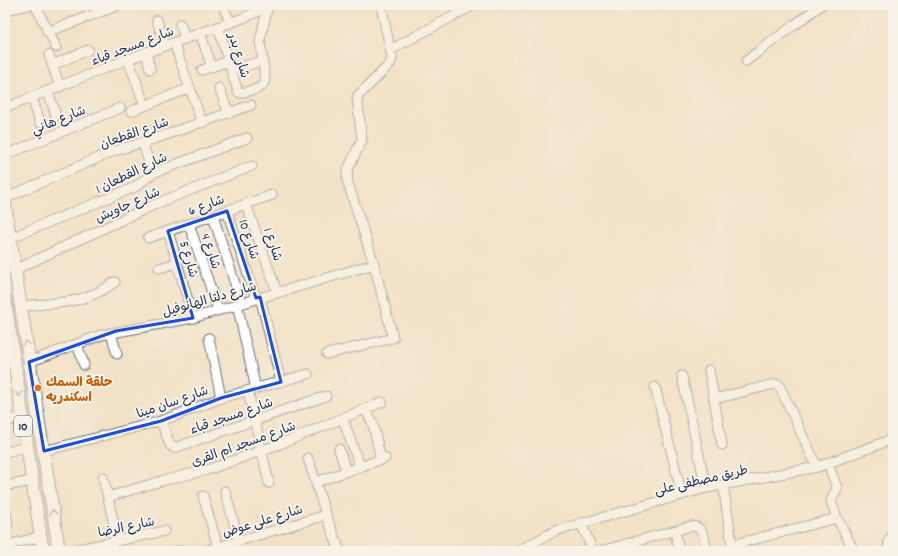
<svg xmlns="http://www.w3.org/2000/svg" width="898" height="556" viewBox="0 0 898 556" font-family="Dekko,'Playpen Sans Arabic',sans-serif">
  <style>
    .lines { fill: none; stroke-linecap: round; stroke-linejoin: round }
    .minor-casing { stroke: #666e83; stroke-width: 11 }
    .major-casing { stroke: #666e83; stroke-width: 14 }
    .minor { stroke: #fff; stroke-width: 9 }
    .major { stroke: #fff; stroke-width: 12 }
    .oneway { stroke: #8d97ae }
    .marked { fill: none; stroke: #1d4ed8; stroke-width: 3; stroke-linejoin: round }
    .food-dot { fill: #e8710a; stroke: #f7f3e8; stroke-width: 1.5 }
    .labels { text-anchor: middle; stroke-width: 4; stroke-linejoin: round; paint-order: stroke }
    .shield { fill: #f7f3e8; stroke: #5d6a87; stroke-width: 1 }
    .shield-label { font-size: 12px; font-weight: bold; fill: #1b2f5e }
    .street-label { font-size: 13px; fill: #1b2f5e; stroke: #f7f3e8 }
    .food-label { font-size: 13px; font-weight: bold; fill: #c56008; stroke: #f7f3e8; text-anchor: start }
  </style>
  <rect width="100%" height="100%" fill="#f7f3e8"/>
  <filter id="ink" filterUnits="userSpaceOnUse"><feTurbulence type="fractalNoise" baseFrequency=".025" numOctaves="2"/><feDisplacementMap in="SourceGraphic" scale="8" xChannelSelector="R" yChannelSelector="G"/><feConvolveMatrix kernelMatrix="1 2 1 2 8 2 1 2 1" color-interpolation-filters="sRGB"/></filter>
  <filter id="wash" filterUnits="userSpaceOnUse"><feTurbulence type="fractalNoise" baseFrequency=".012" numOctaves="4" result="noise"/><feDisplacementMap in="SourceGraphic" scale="16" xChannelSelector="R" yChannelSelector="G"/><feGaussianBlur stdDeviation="0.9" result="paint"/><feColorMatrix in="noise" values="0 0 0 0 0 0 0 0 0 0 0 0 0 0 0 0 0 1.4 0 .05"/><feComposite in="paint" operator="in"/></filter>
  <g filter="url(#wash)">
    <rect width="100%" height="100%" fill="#f2e2c7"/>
  </g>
  <g filter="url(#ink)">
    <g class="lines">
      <defs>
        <g id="minor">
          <path d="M35,5l21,42"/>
          <path d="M223,5l7,18"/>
          <path d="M5,10l24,-5"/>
          <path d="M157,20l8,26"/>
          <path d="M180,24l5,14"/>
          <path d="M218,27l20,65 3,1c10,-3 24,-3 24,-15l-5,-37 8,-36"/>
          <path d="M47,32l72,-27"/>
          <path d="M200,33l12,34"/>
          <path d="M174,43l28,80"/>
          <path d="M392,49l82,-44"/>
          <path d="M146,52l4,17"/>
          <path d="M49,55l11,32"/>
          <path d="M128,59l17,47"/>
          <path d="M746,61l75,-56"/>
          <path d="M52,65l36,-15"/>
          <path d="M231,69l25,-6"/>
          <path d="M202,70l27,-9"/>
          <path d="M219,88l10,25"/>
          <path d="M48,91l8,25"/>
          <path d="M32,98l8,24"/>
          <path d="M5,108l123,-49 115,-41 26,-11"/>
          <path d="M131,111l59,-23"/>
          <path d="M142,142l11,31"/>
          <path d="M5,155l115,-47"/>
          <path d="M5,198l109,-47 37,-11 100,-35"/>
          <path d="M246,204l31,88"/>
          <path d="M227,211l29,87"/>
          <path d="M213,216l28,86"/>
          <path d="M189,224l29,86"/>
          <path d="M168,231l25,87"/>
          <path d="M148,238l124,-43"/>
          <path d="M5,240l130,-53 18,-14 94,-35"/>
          <path d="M159,268l18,-5"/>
          <path d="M14,270l144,-67 94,-37"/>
          <path d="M260,297l21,85"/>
          <path d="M237,304l19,85"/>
          <path d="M20,306c39,-4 61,0 95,-24"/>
          <path d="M111,333l6,21"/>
          <path d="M209,338l12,60"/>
          <path d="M77,344l7,21"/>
          <path d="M327,354l66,-16 -19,-74 -27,-84 1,-11 14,-29 -5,-43 33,-33 2,-6 -11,-53"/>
          <path d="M29,362l72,-27 92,-17 181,-54"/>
          <path d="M709,370l13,75"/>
          <path d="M682,376l24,112"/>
          <path d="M655,387l27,108"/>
          <path d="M248,391l21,92"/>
          <path d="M714,399l61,-15 4,1 38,82"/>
          <path d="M365,409l8,15 8,36"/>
          <path d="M343,419l17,48"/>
          <path d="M161,421l9,24 4,3 152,-52"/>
          <path d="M5,422l17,-6"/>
          <path d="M339,449l7,22"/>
          <path d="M44,451l117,-30 60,-23 87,-24"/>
          <path d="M5,452l22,-5"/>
          <path d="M308,458l18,57 14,36"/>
          <path d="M828,463l9,25 -6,13 6,17 17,33"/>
          <path d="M103,477l15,64"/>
          <path d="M316,482l69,-24"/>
          <path d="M723,485l10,65"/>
          <path d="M5,486l27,-5"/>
          <path d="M225,491l14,50"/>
          <path d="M203,496l15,51"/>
          <path d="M108,497l53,-16 46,-11 73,-26 102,-42"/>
          <path d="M5,509l3,15"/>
          <path d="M581,523l12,28"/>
          <path d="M675,531l4,20"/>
          <path d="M732,545l105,-27"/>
          <path d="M5,546l36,-10"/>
          <path d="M69,551l95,-20"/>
          <path d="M176,551h18"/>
          <path d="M205,551l121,-36"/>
          <path d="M518,551l37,-20 151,-43 111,-21 76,-28"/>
          <path d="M601,551l90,-25c14,0 13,14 16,25"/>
          <path d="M888,551l1,-11 4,-6"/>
        </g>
        <g id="major">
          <path d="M5,205l54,346"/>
          <path d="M5,300l38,251"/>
        </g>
      </defs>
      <use href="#minor" class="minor-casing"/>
      <use href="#major" class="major-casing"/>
      <use href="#minor" class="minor"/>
      <use href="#major" class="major"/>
    </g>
    <defs><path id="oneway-chevron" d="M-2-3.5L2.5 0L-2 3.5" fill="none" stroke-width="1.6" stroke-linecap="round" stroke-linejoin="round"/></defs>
    <g class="oneway">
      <use href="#oneway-chevron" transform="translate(26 343) rotate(-99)"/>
      <use href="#oneway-chevron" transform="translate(19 394) rotate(82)"/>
      <use href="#oneway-chevron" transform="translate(53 512) rotate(-98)"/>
    </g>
  </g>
  <path d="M0 0H898V556H0ZM227,211l29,87 4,-1 21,85 -60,16 -60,23 -117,30 -15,-89 87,-31 77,-13 -25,-87z" fill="#f2e2c7" fill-opacity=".55" fill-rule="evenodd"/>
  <path class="marked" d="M227,211l29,87 4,-1 21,85 -60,16 -60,23 -117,30 -15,-89 87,-31 77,-13 -25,-87z"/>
  <circle class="food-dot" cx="38" cy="388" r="4"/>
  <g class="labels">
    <rect class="shield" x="14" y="416" width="18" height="20" rx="3"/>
    <g class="shield-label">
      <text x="23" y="430">10</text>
    </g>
    <g class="street-label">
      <text transform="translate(132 45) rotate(-21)" y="5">شارع مسجد قباء</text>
      <text transform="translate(240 55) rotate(73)" y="5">شارع بدر</text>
      <text transform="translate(58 119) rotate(-22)" y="5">شارع هاني</text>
      <text transform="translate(134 132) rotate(-19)" y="5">شارع القطعان</text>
      <text transform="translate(131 172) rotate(-26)" y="5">شارع القطعان 1</text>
      <text transform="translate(127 204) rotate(-24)" y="5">شارع جاويش</text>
      <text transform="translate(206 204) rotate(-20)" y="5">شارع 6</text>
      <text transform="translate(250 239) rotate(72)" y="5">شارع 10</text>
      <text transform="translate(274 244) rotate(71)" y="5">شارع 1</text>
      <text transform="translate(212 251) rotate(72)" y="5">شارع 4</text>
      <text transform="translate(190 259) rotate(74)" y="5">شارع 5</text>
      <text transform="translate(209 298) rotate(-16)" y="5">شارع دلتا الهانوفيل</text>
      <text transform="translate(172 401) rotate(-19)" y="5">شارع سان مينا</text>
      <text transform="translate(231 415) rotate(-19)" y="5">شارع مسجد قباء</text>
      <text transform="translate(243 443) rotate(-20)" y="5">شارع مسجد ام القرى</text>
      <text transform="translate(701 479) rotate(-13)" y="5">طريق مصطفى على</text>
      <text transform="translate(262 520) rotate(-17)" y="5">شارع على عوض</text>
      <text transform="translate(126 526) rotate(-12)" y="5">شارع الرضا</text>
    </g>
    <g class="food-label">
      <text x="46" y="386">حلقة السمك<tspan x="46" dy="15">اسكندريه</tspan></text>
    </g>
  </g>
  <rect width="898" height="556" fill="none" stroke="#f7f3e8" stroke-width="20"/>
</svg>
